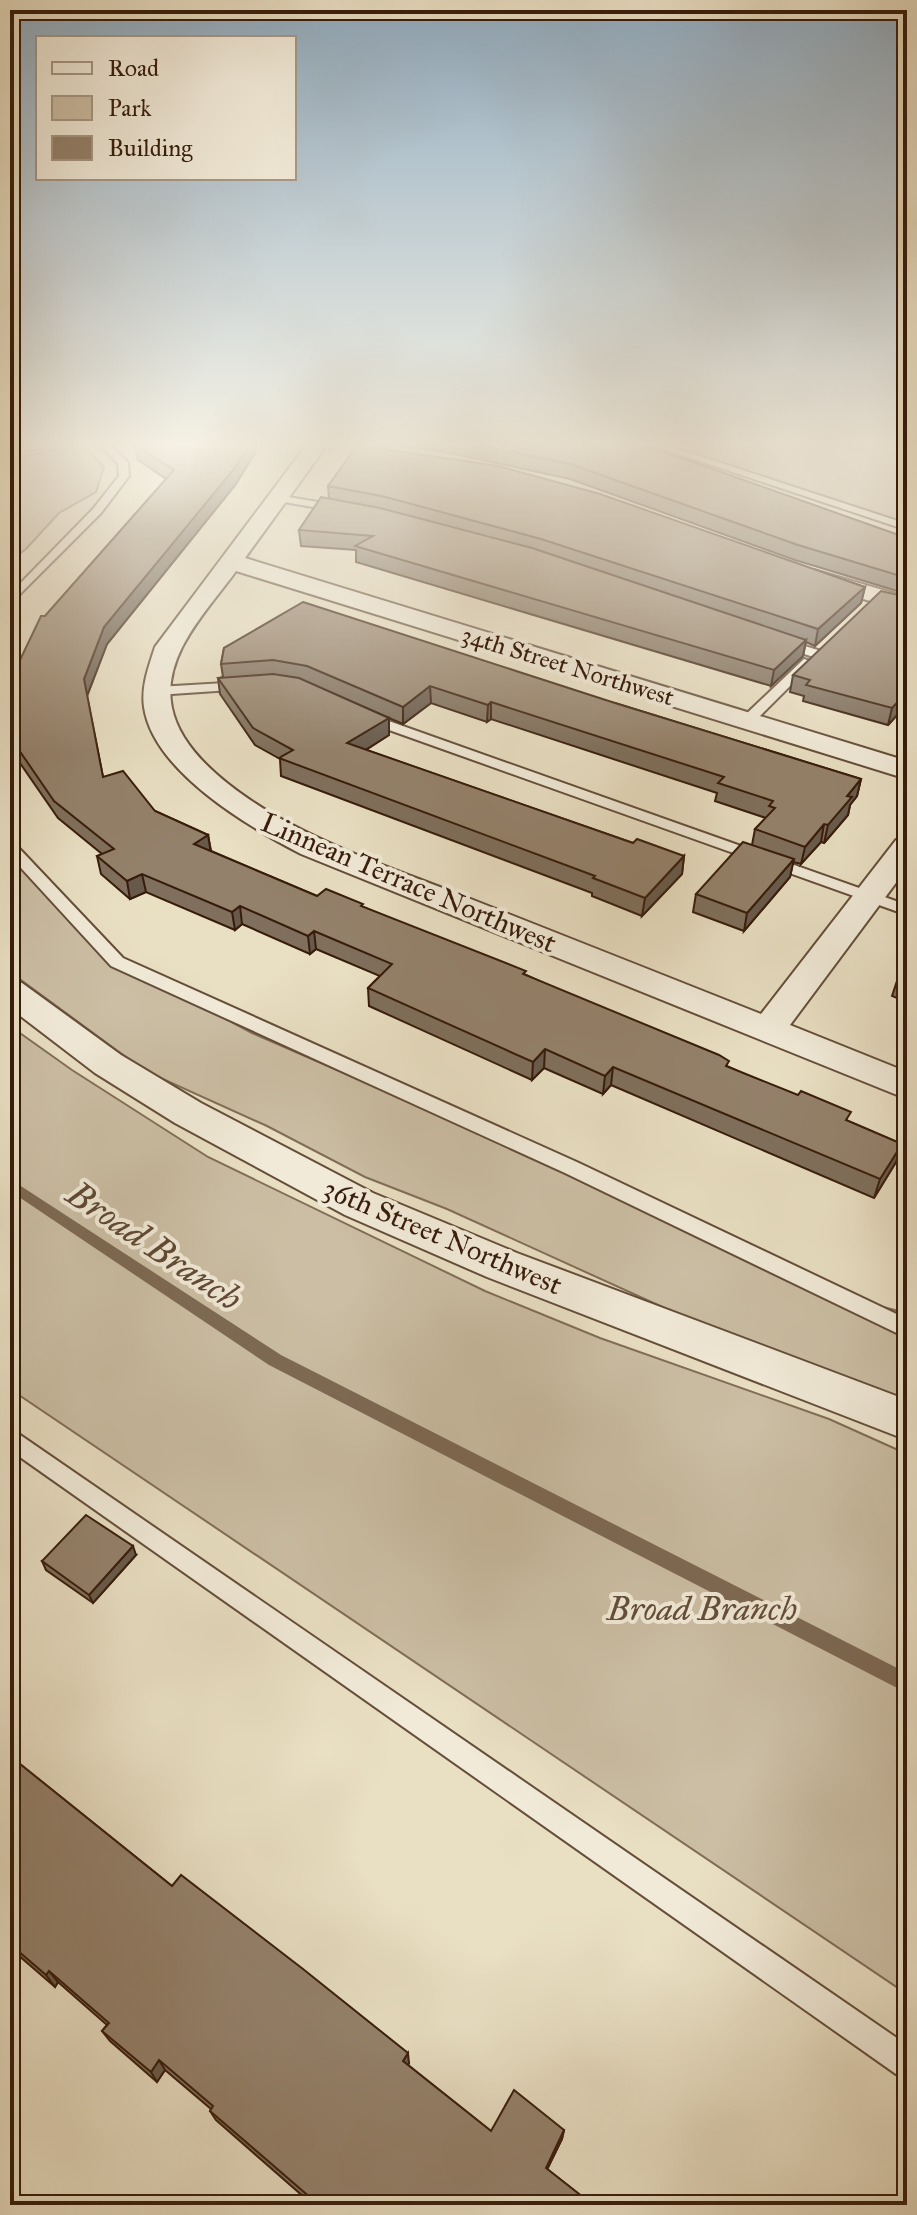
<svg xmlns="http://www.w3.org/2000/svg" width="917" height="2215" viewBox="0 0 917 2215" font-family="'IM FELL Great Primer',serif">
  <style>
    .green { fill: #cbbea4; stroke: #816d58; stroke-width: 2 }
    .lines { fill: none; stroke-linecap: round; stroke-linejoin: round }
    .stream { fill: #7d6954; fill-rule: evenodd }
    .service-casing { stroke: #644d39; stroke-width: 4 }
    .minor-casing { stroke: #644d39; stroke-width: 4 }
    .service { fill: #f1ead8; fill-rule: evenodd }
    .minor { fill: #f1ead8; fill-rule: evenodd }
    .wall { fill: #7f6f5c; stroke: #371c0b; stroke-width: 2 }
    .shaded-wall { fill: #685a4b; stroke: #371c0b; stroke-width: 2 }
    .building { fill: #94816b; stroke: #371c0b; stroke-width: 2 }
    .labels { text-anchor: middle; stroke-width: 8; stroke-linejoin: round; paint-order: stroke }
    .far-street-label { font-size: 24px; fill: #371c0b; stroke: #f1ead8 }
    .street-label { font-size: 28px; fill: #371c0b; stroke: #f1ead8 }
    .near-park-label { font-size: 34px; font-style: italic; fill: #634d39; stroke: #f1ead8 }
    .near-water-label { font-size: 36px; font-style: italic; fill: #604935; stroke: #f1ead8 }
  </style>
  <rect width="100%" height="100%" fill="#e9dfc3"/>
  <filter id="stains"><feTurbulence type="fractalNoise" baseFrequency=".0025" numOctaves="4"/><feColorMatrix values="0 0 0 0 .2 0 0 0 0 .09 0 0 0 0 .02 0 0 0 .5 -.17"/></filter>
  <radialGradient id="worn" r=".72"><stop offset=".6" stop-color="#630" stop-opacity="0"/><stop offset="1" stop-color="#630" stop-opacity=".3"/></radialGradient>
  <g class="green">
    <path d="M650,443h257v81z"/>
    <path d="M81,444l23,23 -8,25 -37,21 -33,36 -16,12v-101z"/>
    <path d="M10,857l103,101 139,75 627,273 28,7v88l-227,-86 -233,-106 -82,-32 -98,-51 -122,-55 -135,-99z"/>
    <path d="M10,1026l62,44 136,87 277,134 115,47 229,81 78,35v540l-897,-605z"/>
  </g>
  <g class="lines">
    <g class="stream">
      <path d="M809,443l53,4 45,-4v2l-45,6z"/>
      <path d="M10,1179l271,176 626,318v20l-638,-328 -259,-174z"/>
    </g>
    <defs>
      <g id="service">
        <path d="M99,443h10l19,20 1,13 -28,37 -91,91v-10l83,-85 26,-33 -1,-12z"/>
        <path d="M330,443h12l-11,6 -5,-3z"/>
        <path d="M645,443h15l247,81v6z"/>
        <path d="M277,495l64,11 5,3 -5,3 -68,-12 -1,-2z"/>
        <path d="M782,639l39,12 2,3 -6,4 -39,-12v-6z"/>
        <path d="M804,659l10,3 -62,62h-10v-6z"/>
        <path d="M242,682l4,1v6l-89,6 -6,-4 6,-4z"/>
        <path d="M369,714l538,191v10l-543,-194 -2,-3z"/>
        <path d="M10,843l5,1 108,114 456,205 328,156v19l-342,-165 -454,-207 -101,-110z"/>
        <path d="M10,1428l897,617v33l-11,-4 -886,-624z"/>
      </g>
      <g id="minor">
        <path d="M10,443h36l-3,4 -33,8z"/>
        <path d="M302,443l25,2 -82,113 662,203v18l-671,-208c-28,39 -75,84 -64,137 9,45 61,82 97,104 59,35 125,57 189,82 101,40 202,80 303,120l135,-174 11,-2v30l-117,157 117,47v27l-606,-245c-52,-27 -148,-83 -157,-147 -3,-21 5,-41 11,-60l150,-200z"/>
        <path d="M814,570l93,27v15l-101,-30 -4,-5 4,-5z"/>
        <path d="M10,980l12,3 99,72 80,48 172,90 144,60 390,147v40l-420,-163 -142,-62 -170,-92 -80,-50 -85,-65z"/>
      </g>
    </defs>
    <use href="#service" class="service-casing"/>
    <use href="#minor" class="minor-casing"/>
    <use href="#service" class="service"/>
    <use href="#minor" class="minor"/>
  </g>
  <g class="wall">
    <path d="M144,443h112v8l-20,33 -129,160 -20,52 16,81 52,34 53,24 3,16 106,45 46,11 163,68 322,146 54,23 -6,18 -22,36 -263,-113 -8,9 -59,-26 -12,12 -163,-74 -1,-18 12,-12 -64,-27 -6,5 -68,-30 -7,6 -89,-38 -16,7 -29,-25 -4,-18 5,-2 -44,-36 -45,-65 -3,-12v-60l35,-65 121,-137 -28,-19 -3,-15z"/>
    <path d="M377,443h256l274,95v56l-112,-34 -225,-81 -134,-29z"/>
    <path d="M328,486l537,101 -4,16 -46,43 -9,-4 -3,14 -32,30 -415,-124v-12l-55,-4 -2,-16 30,-31z"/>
    <path d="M907,597v107l-19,21 -85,-24 1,-5 -14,-4 3,-17z"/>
    <path d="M224,648l391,55 246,76 -4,17 -7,9 -2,10 -24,28 -3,-1 -20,22 -8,-2 -3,15 -46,54 -51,-19 3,-18 56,-49 3,-16 11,-11 -51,-17 2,-8 -226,-74 -4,3 -56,-19 -28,21 -42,-18 28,12v17l-23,15 267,93 51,13 -2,18 -40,42 -50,-20v-3l-311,-117 -1,-17 -25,-14 -35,-51 -2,-16 5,-1 -2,-13z"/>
    <path d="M907,964v38l-15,-6 6,-18z"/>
    <path d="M136,1555l-43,48 -47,-33 -4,-9z"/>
    <path d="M10,1756l162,130 237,177 -1,2 83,66 73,-1 -2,9 -15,30 46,36h-280l-97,-85 -6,-9 1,-2 -46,-39 -8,12 -47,-41 -8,-10 5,-6 -49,-43 -3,5 -45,-39z"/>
  </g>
  <g class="shaded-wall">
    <path d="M251,443h5v8l-20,33 -129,160 -20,52 -3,-17 20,-52z"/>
    <path d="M865,587l-4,16 -46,43 3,-17z"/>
    <path d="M806,640l-3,16 -32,30 3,-16z"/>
    <path d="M430,686l1,17 -28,21v-17z"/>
    <path d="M907,692v12l-19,21 4,-17z"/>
    <path d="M491,702v17l-4,3 1,-17z"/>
    <path d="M389,718v17l-41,26 -1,-18z"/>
    <path d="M861,779l-4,17 -7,9 -2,10 -24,28 4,-18 19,-29z"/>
    <path d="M824,824l-3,18 -20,22 4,-17z"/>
    <path d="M208,835l3,18 -17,-9z"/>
    <path d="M684,856l-2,18 -40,42 3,-18z"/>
    <path d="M794,859l-4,18 -46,54 3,-18z"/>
    <path d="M142,874l4,18 -16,7 -3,-18z"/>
    <path d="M240,906l2,18 -7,6 -3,-18z"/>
    <path d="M314,931l2,18 -6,5 -2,-18z"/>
    <path d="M545,1049l-1,19 -12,12 1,-18z"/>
    <path d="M613,1067l-2,18 -8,9 2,-18z"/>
    <path d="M902,1144l-6,18 -22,36 6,-19z"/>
    <path d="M133,1546l3,9 -43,48 -4,-8z"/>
    <path d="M49,1971l9,11 -3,5 -9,-12z"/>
    <path d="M408,2053l1,10 -4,8 -2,-10z"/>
    <path d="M159,2060l6,10 -8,12 -6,-10z"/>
    <path d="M564,2130l-2,9 -18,37 2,-8z"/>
  </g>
  <g class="building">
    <path d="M144,443h107l-17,26 -130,158 -20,52 19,98 20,-6 32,40 53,24 -14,9 123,52 9,-7 37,15 -2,2 165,65 -3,3 196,81 10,6 -3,5 72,29 3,-4 50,21 -5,8 56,24 -22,35 -267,-112 -8,9 -60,-27 -12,13 -165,-74 24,-24 -78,-33 -6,5 -68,-30 -8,6 -90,-38 -15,7 -30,-25 17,-7 -60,-48 -44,-64v-56l31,-65h4l129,-146 -39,-25z"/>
    <path d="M469,443h164l46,14 228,81v40l-109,-33 -228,-81z"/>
    <path d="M357,445l141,21 102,28 265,93 -47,42 -277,-90 -159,-43 -54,-10z"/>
    <path d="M321,497l59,11 152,40 274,92 -32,30 -419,-124 18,-10 -74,-6z"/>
    <path d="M881,591l26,6v95l-15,16 -86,-23 4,-5 -17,-5z"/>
    <path d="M303,602l312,101 246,76 -14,17 5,1 -24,28 -4,-1 -19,23 -50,-18 20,-21 -6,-2 4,-5 -55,-18 6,-6 -233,-75 -3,3 -58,-19 -27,21 -96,-41 -34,-6 -52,4 3,-16z"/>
    <path d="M273,674l26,4 90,40 -42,25 286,100 4,-4 47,17 -39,42 -52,-20 2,-2 -316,-118 14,-8 -40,-22 -35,-50z"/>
    <path d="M743,842l51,17 -47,54 -51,-19z"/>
    <path d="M907,964v17l-9,-3z"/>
    <path d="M86,1515l47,31 -44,49 -47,-34z"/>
    <path d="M10,1756l162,130 9,-11 122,94 105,84 -5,8 88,70 23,-41 50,40 -18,38 47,37h-274l-109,-94 3,-5 -54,-46 -8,12 -49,-41 7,-8 -60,-52 -3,4 -36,-31z"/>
  </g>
  <linearGradient id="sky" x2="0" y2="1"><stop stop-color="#90abc0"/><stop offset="0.59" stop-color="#f5f1e4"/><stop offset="1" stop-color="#f5f1e4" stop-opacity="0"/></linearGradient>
  <rect width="917" height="753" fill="url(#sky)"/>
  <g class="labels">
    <g class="far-street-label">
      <text transform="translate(568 666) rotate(17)" y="8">34th Street Northwest</text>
    </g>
    <g class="street-label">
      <text transform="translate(409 882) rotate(23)" y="10">Linnean Terrace Northwest</text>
      <text transform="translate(443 1236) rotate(23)" y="10">36th Street Northwest</text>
    </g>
    <g class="near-park-label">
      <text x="702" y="1620">Broad Branch</text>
    </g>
    <g class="near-water-label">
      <text transform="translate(155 1245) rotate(34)" y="13">Broad Branch</text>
    </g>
  </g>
  <rect width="917" height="2215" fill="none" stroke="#e9dfc3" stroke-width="40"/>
  <rect x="12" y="12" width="893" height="2191" fill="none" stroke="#371c0b" stroke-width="4"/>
  <rect x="20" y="20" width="877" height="2175" fill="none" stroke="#371c0b" stroke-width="2"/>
  <rect x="36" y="36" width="260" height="144" fill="#f1ead8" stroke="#a79886" stroke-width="2"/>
  <rect x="52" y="62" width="40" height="12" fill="#f1ead8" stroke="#a79886" stroke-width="2"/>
  <text x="108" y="76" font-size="24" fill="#371c0b">Road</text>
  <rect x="52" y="96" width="40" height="24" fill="#cbbea4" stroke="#a79886" stroke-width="2"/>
  <text x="108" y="116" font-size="24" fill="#371c0b">Park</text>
  <rect x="52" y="136" width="40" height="24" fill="#94816b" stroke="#a79886" stroke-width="2"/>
  <text x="108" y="156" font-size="24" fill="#371c0b">Building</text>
  <rect width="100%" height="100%" filter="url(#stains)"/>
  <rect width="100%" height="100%" fill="url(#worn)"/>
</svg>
